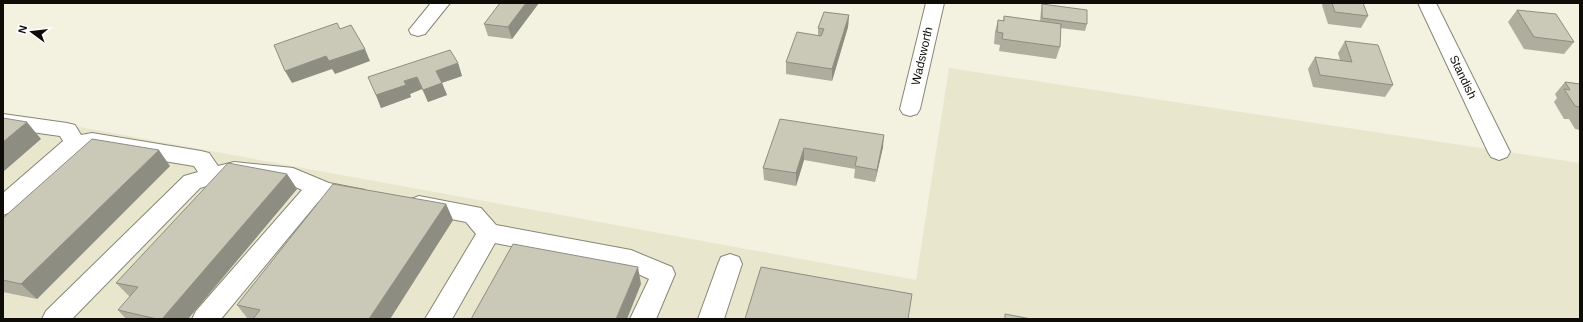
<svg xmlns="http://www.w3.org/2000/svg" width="1583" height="322" viewBox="0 0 1583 322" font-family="Arial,sans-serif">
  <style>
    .built { fill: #e8e6cd }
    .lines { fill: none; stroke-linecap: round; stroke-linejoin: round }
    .minor-casing { stroke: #878676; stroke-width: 2 }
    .minor { fill: #fff; fill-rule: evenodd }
    .wall { fill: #aead9e }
    .shaded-wall { fill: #8d8d81 }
    .building { fill: #cac9b8; stroke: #8d8d81 }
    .labels { text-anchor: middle; stroke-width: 3; stroke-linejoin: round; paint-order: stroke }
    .street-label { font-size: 12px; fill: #0d0c07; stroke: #fff }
  </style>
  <rect width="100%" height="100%" fill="#f3f2e0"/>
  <path class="built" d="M949,68l631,95v156h-1577v-206l913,167z"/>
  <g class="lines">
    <defs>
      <g id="minor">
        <path d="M431,3h19l-25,31 -7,2 -7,-2 -2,-4z"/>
        <path d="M926,3h18l-24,106 -3,5 -7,2 -7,-2 -3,-5z"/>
        <path d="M1418,3h18l74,149 -3,5 -8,3 -8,-3 -3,-5z"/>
        <path d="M3,114l64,9 8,2 6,10 11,-2 109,18 8,2 9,13 16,-4 59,6 36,15 36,7 3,6 -3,6c-16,5 -31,-5 -47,0l-97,117h-29l4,-8 106,-121 -13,-6 -55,-6 -34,10 -128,131h-30l4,-8 138,-135 14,-4 -4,-6 -102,-17 -11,1 -70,62 -8,3v-22l60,-52 -3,-5 -57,-8z"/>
        <path d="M419,196l62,12 15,17 135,25 41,17 3,7 -19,45h-26l19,-40 -22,-10 -132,-26 -43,76h-27l51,-85 -10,-12 -55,-11 -4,-6 4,-6z"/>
        <path d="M730,254l9,3 3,7 -18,55h-26l20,-55 3,-7z"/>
      </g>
    </defs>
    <use href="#minor" class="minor-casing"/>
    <use href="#minor" class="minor"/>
  </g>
  <g class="wall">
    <path d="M539,3l-27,36 -24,-3 -4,-12z"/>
    <path d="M541,3h12l-1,1z"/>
    <path d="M1323,3h40l5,13 -7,12 -33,-4 -6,-19z"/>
    <path d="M1042,4l45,20 -2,7 -25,-3v19l-4,12 -57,-8 1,-6 -6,-1 1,-12 3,-12 5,1 1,-5 36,5 1,-10z"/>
    <path d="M1517,10l57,32 -10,12 -40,-5 -16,-27z"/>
    <path d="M849,15l-1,12 -16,54 -46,-7v-12l32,-27v-7z"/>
    <path d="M1345,41l48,44 -8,12 -72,-10 -5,-18 7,-12 25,3 -2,-7z"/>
    <path d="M458,63l4,13 -20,7 5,12 -19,7 -6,-13 -12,5 1,3 -30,11 -5,-13z"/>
    <path d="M1565,82l15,2v46l-5,-1 -6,-10h-5l-10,-17 3,-4 -2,-4z"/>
    <path d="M780,119l103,28 -8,35 -21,-4 1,-9 -51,-9 -8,26 -32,-6 -1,-12z"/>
    <path d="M170,166l-133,133 -34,-7v-74z"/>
    <path d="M287,174l10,15 -109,130h-62l-8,-9 12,-13 -14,-14z"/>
    <path d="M446,204l7,16 -63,99h-142l-11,-14z"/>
  </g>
  <g class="shaded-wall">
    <path d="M526,3h13l-27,36 -4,-12z"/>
    <path d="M849,15l-1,12 -16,54v-12z"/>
    <path d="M365,49l5,12 -35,13 -3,-5 -40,14 -7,-12 41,-15z"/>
    <path d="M458,63l4,13 -21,7 -5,-12z"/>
    <path d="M417,77l5,12 -12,5 1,3 -30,11 -5,-13 28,-14z"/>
    <path d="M442,83l5,12 -19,7 -5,-12z"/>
    <path d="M27,122l14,17 -38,33v-30z"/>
    <path d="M884,135l-1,12 -8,35 2,-12z"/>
    <path d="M804,148v12l-8,26v-13z"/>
    <path d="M159,150l11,16 -133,133 -16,-15z"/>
    <path d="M287,174l10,15 -109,130h-26z"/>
    <path d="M446,204l7,16 -63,99h-21z"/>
    <path d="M638,267l3,17 -14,35h-11z"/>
  </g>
  <g class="building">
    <path d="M500,3h26l-18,24 -24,-3z"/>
    <path d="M1332,3h31l5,13 -33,-4z"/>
    <path d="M1042,4l45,6v14l-45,-6z"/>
    <path d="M1517,10l39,4 18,28 -40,-5z"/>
    <path d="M824,12l25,3 -17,54 -46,-7 11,-30 24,4 3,-7 -6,-1z"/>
    <path d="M1004,16l57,8 -1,23 -58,-8 1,-6 -6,-1 1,-12 6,1z"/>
    <path d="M337,23l3,6 11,-4 14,24 -36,12 -3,-5 -41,15 -11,-26z"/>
    <path d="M1345,41l33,4 15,40 -73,-10 -5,-18 37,5z"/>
    <path d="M450,50l8,13 -22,8 6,12 -19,7 -6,-13 -13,4 2,4 -30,10 -8,-18z"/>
    <path d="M1565,82l15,2v23l-5,-1 -11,-17 6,1z"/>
    <path d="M3,118l24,4 -24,20z"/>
    <path d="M780,119l104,16 -7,35 -22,-4 2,-9 -53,-9 -8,25 -33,-5z"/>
    <path d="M92,139l67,11 -138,134 -18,-4v-62z"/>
    <path d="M228,163l59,11 -125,145h-5l-39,-9 20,-23 -22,-4z"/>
    <path d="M333,184l113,20 -77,115h-116l7,-9 -23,-5z"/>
    <path d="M513,244l125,23 -22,52h-145z"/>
    <path d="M761,267l151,27 -4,25h-163z"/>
    <path d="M1005,314l26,5h-26z"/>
  </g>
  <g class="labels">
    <g class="street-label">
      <text transform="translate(922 56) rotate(-77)" y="4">Wadsworth</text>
      <text transform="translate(1463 77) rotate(64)" y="4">Standish</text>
    </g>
  </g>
  <rect width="1583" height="322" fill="none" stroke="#0d0c07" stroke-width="8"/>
  <g transform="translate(32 32) rotate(285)" stroke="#ffffff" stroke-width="3" paint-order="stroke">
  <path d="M0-3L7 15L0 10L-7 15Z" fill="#0d0c07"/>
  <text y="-6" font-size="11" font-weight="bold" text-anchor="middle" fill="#0d0c07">N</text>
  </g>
</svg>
